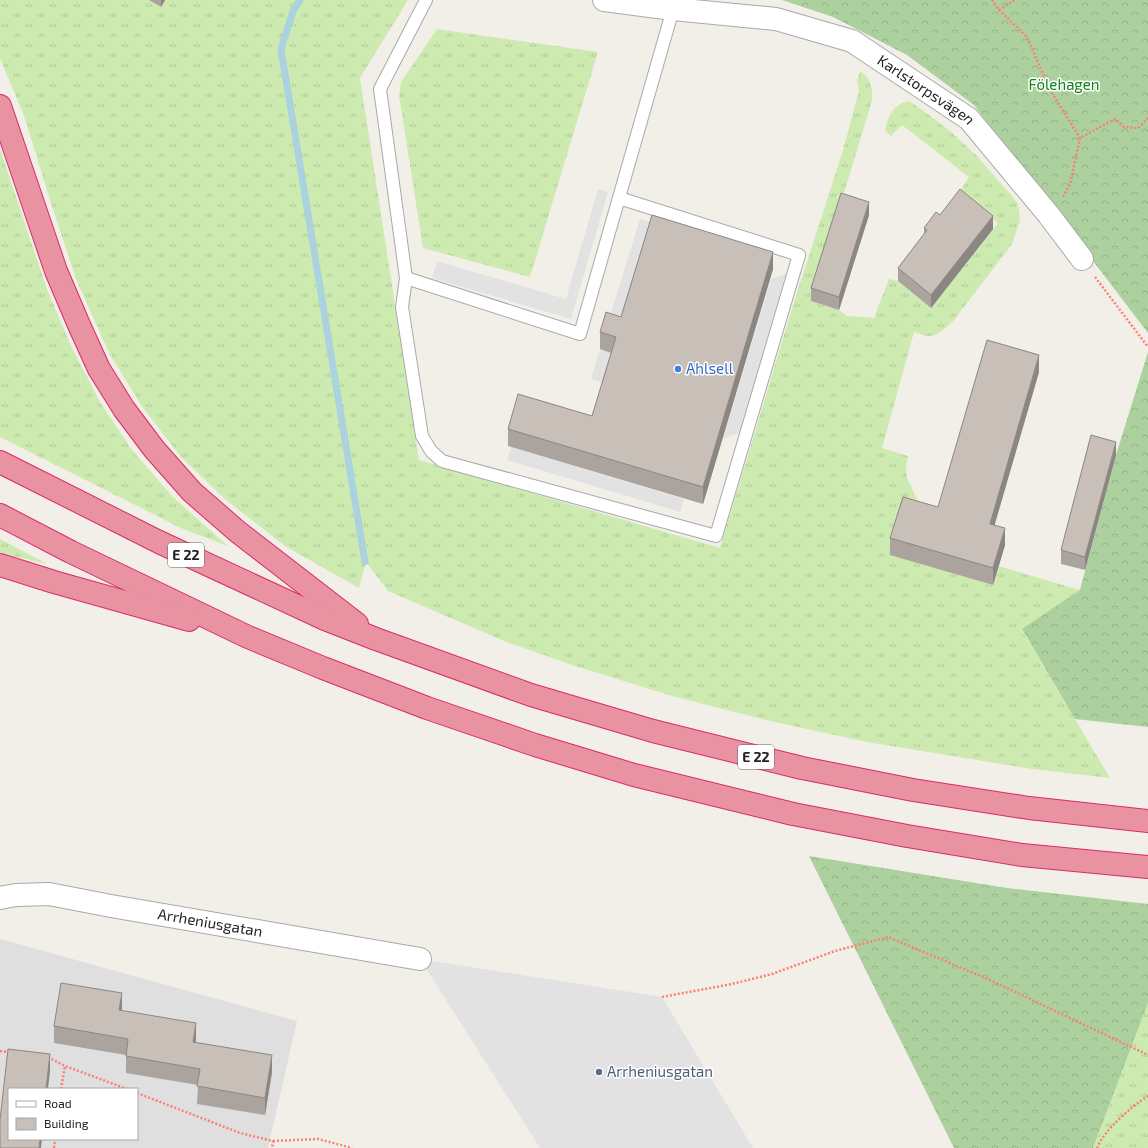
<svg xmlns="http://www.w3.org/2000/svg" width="1148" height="1148" viewBox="0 0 1148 1148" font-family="'Exo 2',sans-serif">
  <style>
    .residential { fill: #e0dfdf; fill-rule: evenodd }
    .grass { fill: url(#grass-tufts) }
    .forest { fill: url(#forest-crowns) }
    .parking { fill: #e2e2e2 }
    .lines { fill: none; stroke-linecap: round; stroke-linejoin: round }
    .stream { stroke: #aad3df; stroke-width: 7 }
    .lane-casing { stroke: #a9a9a9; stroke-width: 14 }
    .street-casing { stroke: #a9a9a9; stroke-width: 24 }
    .highway-casing { stroke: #dc2a67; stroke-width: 24 }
    .path { stroke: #fa8072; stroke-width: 2.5; stroke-dasharray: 2 2; stroke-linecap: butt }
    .lane { stroke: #fff; stroke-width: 12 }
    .street { stroke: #fff; stroke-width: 22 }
    .highway { stroke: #e892a2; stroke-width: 22 }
    .wall { fill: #aba49e }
    .shaded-wall { fill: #8b8681 }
    .building { fill: #c7bfb8; stroke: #8b8681 }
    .shop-dot { fill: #3f7fe0; stroke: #fff; stroke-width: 1.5 }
    .service-dot { fill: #5c6f8a; stroke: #fff; stroke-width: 1.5 }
    .labels { text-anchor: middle; stroke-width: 3; stroke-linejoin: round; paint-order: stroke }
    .shield { fill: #fff; stroke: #646464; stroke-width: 1 }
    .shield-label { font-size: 14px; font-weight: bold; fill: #222 }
    .park-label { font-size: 15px; fill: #0c8416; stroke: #fff }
    .street-label { font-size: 15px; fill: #222; stroke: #fff }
    .shop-label { font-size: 15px; fill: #366cbe; stroke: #fff; text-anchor: start }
    .service-label { font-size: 15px; fill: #4e5e75; stroke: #fff; text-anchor: start }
  </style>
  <defs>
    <pattern id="grass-tufts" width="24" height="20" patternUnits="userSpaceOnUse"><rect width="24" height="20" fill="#cdebb0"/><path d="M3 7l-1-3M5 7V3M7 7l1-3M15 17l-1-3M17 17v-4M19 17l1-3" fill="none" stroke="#b0c997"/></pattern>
    <pattern id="forest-crowns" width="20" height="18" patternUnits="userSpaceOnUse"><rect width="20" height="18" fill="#add19e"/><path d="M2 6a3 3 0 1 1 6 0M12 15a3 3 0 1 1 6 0" fill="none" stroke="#95b388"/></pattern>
  </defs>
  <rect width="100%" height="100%" fill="#f2efe9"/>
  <path class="residential" d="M0,939l297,82 -29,127h-268zM9,1089h128v50h-128z"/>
  <g class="grass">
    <path d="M0,0h408l-48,78 59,382 301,88 75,-249 48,-149 16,-59 -2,-10 3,-10c11,7 13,17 12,30l-61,200 28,9 8,6 27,2 15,-39 9,2 33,27 67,-85 -39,-30 10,-16 -67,-52 -11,11 -6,-5c3,-15 8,-27 24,-30l19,13 22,17 27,25 40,46 2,9 1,9 -8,24 -58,76c-7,7 -16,17 -27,16 -4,-1 -9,-3 -13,-4l-32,116 26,8 -2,12 1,9 19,43 -35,35 102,30 5,-19 82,24 -58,40 88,148 -78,-9 -165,-27 -97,-21 -98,-25 -100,-31 -68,-24 -116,-50 -22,-29 -7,26 -74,-42 -59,-46 -45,-43 -38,-49 -34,-55 -33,-74 -26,-79 -26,-84 -24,-58z"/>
    <path d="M437,29l161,23 -68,225 -107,-29 -24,-153 2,-13z"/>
    <path d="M0,149l47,140 24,57 29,56 32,48 41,47 55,49 -45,-17 -183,-92z"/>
    <path d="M0,539l47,25 -47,-11z"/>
    <path d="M1148,1003v145h-55z"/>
  </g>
  <g class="forest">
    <path d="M782,0h366v333l-174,-228 -67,-50 -74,-38z"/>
    <path d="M1148,352v375l-73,-8 -53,-90 58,-39 36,-135z"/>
    <path d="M809,856l198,32 141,16v99l-55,145h-139z"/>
  </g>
  <g class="parking">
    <path d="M598,189l10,3 -37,127 -139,-41 5,-17 129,38z"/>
    <path d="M640,219l113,34 -132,81 -15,-5z"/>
    <path d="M790,273l-47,158 -20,8 48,-160z"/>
    <path d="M600,349l16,5 -9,30 -16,-5z"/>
    <path d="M511,447l173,52 -4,13 -173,-52z"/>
    <path d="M420,959l242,38 91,151h-213z"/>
  </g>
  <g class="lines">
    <path class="stream" d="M300,0l-7,11 -12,38 84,513"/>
    <defs>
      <g id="lane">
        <path d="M426,0l-46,89 26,189 174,56 93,-325"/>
        <path d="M406,278l-4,29 20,129 9,15 11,10 274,75 83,-281 -180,-57"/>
      </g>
      <g id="street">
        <path id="s1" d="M604,0l69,9 103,10 76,22 117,78 79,95 34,45"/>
        <path id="s2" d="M0,898l16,-3 33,-1 62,12 309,53"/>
      </g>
      <g id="highway">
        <path d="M0,106l56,165 23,54 20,44 25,40 30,40 38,43 46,40 119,92"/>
        <path d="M0,462l159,80 166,77 51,20 155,56 122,36 149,37 111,22 116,18 119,13"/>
        <path d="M0,515l71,37 177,85 75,31 104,40 108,37 99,30 159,39 114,22 115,19 126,12"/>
        <path d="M0,565l54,17 135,38"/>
      </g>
    </defs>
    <use href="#lane" class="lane-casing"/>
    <use href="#street" class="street-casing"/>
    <use href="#highway" class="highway-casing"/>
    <g class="path">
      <path d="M992,0l7,10 28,27 22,51 31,50"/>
      <path d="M999,10l16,-10"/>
      <path d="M1063,197l7,-13 10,-46 35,-19 9,8 14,1 10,-10"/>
      <path d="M1095,277l53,70"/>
      <path d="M662,997l70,-13 40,-10 63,-23 53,-14 102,43 158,75"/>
      <path d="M0,1051l9,1"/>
      <path d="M48,1057l17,9 62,23"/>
      <path d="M61,1089l4,-23"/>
      <path d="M137,1093l103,40 33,8 -1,7"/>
      <path d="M273,1141l45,-2 34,9"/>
      <path d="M54,1148l1,-9"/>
      <path d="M1097,1148c8,-19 34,-41 51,-52"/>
    </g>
    <use href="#lane" class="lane"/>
    <use href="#street" class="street"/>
    <use href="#highway" class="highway"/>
  </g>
  <g class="wall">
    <path d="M149,0h16l-4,7z"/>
    <path d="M869,215l-30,95 -28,-9v-13z"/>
    <path d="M924,228l69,1 -62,79 -33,-27v-13l26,-33z"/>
    <path d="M773,269l-70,235 -195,-58v-17l84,-13 19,-63 -11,-4v-17l21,-15z"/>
    <path d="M1039,372l-45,153 11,20 -12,40 -103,-30v-17l48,-31z"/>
    <path d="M1116,455l-31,115 -24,-6v-14z"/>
    <path d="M122,1011l74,29v2l76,30 -7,43 -68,-11 1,-19 -72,-12v-18l-72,-12v-17z"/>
  </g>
  <g class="shaded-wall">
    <path d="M161,0h4l-4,7z"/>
    <path d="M869,202v13l-30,95v-13z"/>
    <path d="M993,216v13l-62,79v-13z"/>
    <path d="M773,252v17l-70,235v-17z"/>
    <path d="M1039,355v17l-49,169v-17z"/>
    <path d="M1116,442v13l-31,115v-13z"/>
    <path d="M1005,528v17l-12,40v-17z"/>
    <path d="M122,993v17l-3,18v-18z"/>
    <path d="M196,1023v17l-3,19v-17z"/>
    <path d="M50,1054v17l-2,18h-2z"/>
    <path d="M272,1055v17l-7,43v-17z"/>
    <path d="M40,1139h2l-1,9h-2z"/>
  </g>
  <g class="building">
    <path d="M960,189l33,27 -62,79 -33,-27 29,-38 -3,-2 12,-16 4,3z"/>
    <path d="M841,193l28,9 -30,95 -28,-9z"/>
    <path d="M652,215l121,37 -70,235 -195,-58 10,-35 74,22 24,-79 -16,-5 6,-20 15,5z"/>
    <path d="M987,340l52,15 -49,169 15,4 -12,40 -103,-30 13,-41 35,10z"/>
    <path d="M1091,435l25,7 -31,115 -24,-7z"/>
    <path d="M61,983l61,10 -3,17 77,13 -3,19 79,13 -7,43 -68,-12 3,-17 -74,-13 2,-17 -74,-13z"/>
    <path d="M8,1049l42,5 -4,35h-37v50h31l-1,9h-39v-28z"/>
  </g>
  <circle class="shop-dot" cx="678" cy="369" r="4"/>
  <circle class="service-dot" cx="599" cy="1072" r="4"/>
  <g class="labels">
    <g class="shield">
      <rect x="168" y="543" width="36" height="24" rx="3"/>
      <rect x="738" y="745" width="36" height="24" rx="3"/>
    </g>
    <g class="shield-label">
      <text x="186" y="560">E 22</text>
      <text x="756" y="762">E 22</text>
    </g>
    <g class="park-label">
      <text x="1064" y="90">Fölehagen</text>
    </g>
    <g class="street-label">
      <text dy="5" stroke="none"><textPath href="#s1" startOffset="341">Karlstorpsvägen</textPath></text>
      <text dy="5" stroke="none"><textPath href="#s2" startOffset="213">Arrheniusgatan</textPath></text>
    </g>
    <g class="shop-label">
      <text x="686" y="374">Ahlsell</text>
    </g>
    <g class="service-label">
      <text x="607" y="1077">Arrheniusgatan</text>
    </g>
  </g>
  <rect x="8" y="1088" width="130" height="52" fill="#ffffff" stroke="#a7a7a7"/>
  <rect x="16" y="1101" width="20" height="6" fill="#ffffff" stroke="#a7a7a7"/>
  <text x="44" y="1108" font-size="12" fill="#222222">Road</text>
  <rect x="16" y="1118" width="20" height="12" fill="#c7bfb8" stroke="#a7a7a7"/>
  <text x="44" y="1128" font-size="12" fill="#222222">Building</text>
</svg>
